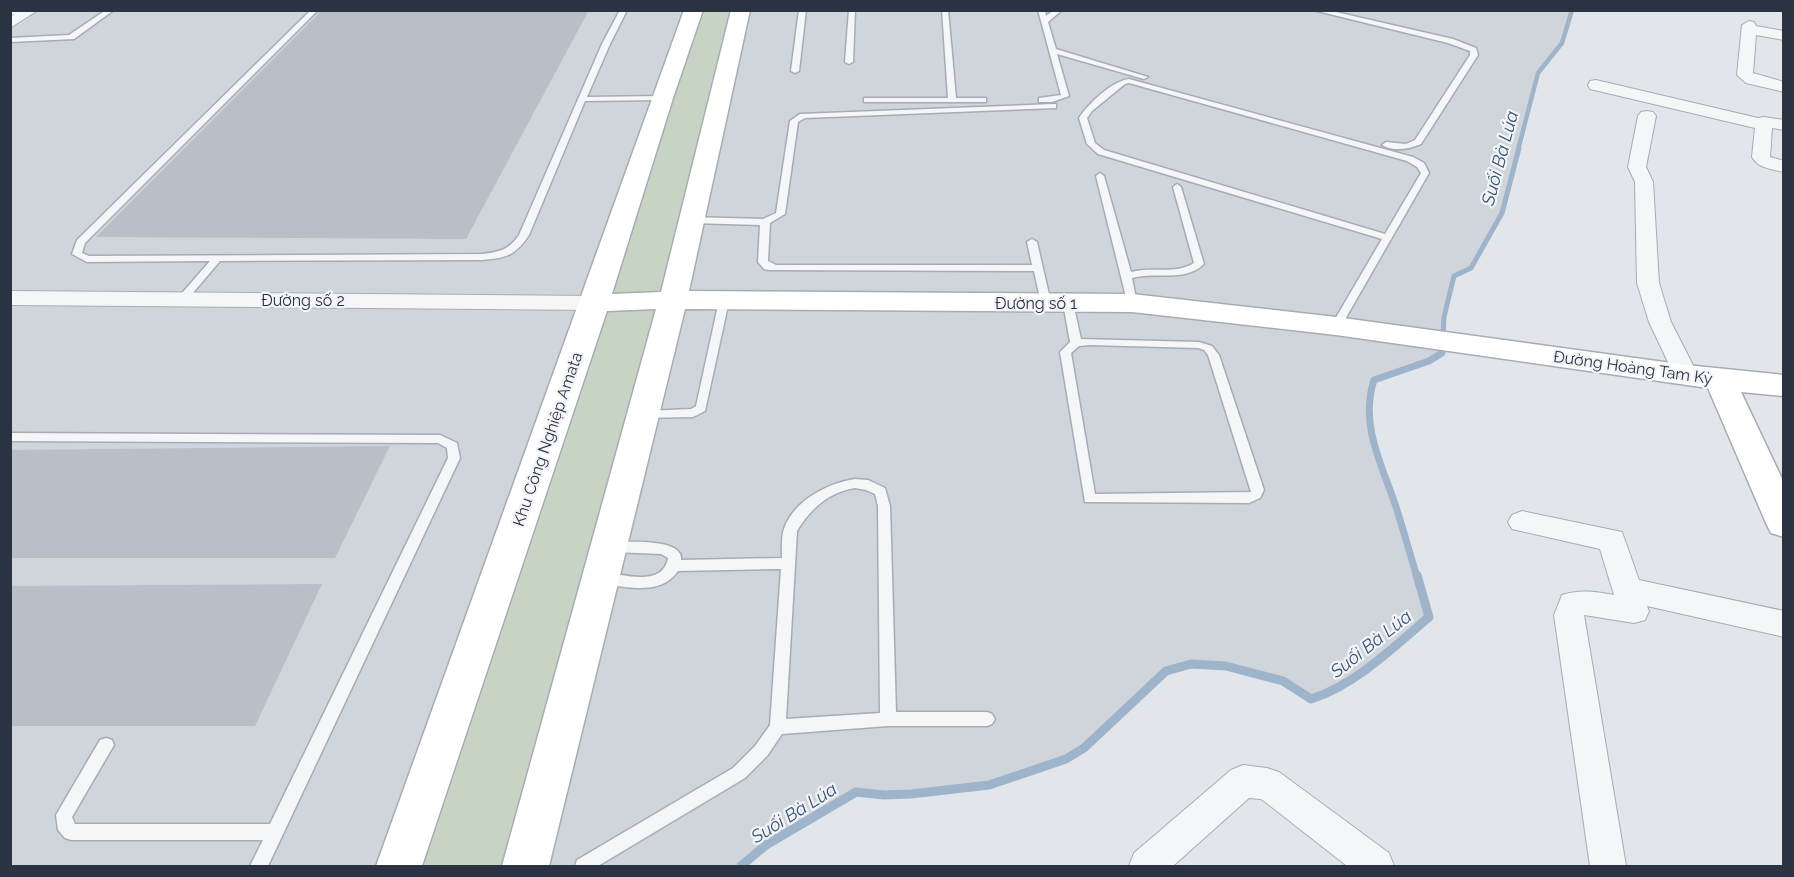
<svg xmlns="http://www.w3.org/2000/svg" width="1794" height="877" viewBox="0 0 1794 877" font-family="Raleway,sans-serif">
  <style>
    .built { fill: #d0d5dc }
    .green { fill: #c8d4c3 }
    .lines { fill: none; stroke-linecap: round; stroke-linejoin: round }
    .stream-far3 { stroke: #9eb4ca; stroke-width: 4.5 }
    .stream-far2 { stroke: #9eb4ca; stroke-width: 5 }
    .stream-far1 { stroke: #9eb4ca; stroke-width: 7 }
    .stream { stroke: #9eb4ca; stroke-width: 9 }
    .building { fill: #b9bfc7 }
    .lane-casing { stroke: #a7acb4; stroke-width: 3 }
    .street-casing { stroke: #a7acb4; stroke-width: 2 }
    .secondary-casing { stroke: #a7acb4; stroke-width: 3 }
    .lane { fill: #f5f6f8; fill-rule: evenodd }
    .street { fill: #f5f6f8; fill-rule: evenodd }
    .secondary { fill: #fff; fill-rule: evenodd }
    .labels { text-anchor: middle; stroke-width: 4.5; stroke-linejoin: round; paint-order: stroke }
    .street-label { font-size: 16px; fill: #2a3342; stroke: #f2f4f8 }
    .water-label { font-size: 18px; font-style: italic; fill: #355376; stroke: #f2f4f8 }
  </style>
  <rect width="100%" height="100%" fill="#e2e5ea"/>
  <path class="built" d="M10,11h1562l-10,32 -24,30 -36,140 -31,55 -17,8 -10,41 -2,36 -13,8 -54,19 -7,18 4,42 25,69 32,108 -31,27 -65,48 -22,7 -28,-18 -57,-15 -35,-2 -25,7 -82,77 -18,11 -77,26 -78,9 -56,-1 -89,52 -25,21h-730z"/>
  <g class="green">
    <path d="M701,11h33l-71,286 -55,2z"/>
    <path d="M661,304l-154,562h-91l189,-560z"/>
  </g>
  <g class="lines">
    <path class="stream-far3" d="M1518,150l20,-77 24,-30 10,-33"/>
    <path class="stream-far2" d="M1443,338l1,-21 10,-41 17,-8 31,-55 17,-65"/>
    <path class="stream-far1" d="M1417,577c-7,-23 -13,-45 -20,-67 -14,-44 -38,-84 -23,-130l55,-19 13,-8 1,-16"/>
    <path class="stream" d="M741,866l25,-21 90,-53 28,3 27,-1 78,-9 77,-26 18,-11 82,-77 25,-7 35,2 57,15 28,18c44,-14 83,-52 118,-82l-12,-42"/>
  </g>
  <g class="building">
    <path d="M322,10h267l-123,229 -370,-2z"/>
    <path d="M390,446l-55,112h-325v-108z"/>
    <path d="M322,584l-67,142h-245v-140z"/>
  </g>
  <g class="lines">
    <defs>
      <g id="lane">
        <path d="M10,10l18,1 3,2 -3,2 -18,-1z"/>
        <path d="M106,10h8l-40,29 -64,3v-4l59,-3z"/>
        <path d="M311,10h7l-233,233 -3,10 7,3 393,-2c17,-2 27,-4 37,-19l83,-191 18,-34h7l-17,34 -23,53 75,-1 4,2 -4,2 -77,1 -56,134c-14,21 -23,23 -47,25l-262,1 -34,40 -4,1 -5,-3 33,-38 -123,1 -15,-8 5,-14z"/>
        <path d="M799,10h7l-7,61 -4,2 -4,-2z"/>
        <path d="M849,10h6l-2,52 -4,2 -4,-2z"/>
        <path d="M942,10h6l8,88h30v4h-122v-4h84z"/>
        <path d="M1038,10h7l1,6 8,-6h8l-14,12 8,27 92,28 -4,2 -87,-25 12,42 -17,6h-13v-4l22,-3z"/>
        <path d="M1313,10h14l126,29 23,9 2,7 -57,89c-12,5 -27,8 -39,1l4,-3 20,2 9,-4 55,-85v-4l-22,-8z"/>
        <path d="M1129,79l284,78 11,6 5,10 -89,155 -4,1 -5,-3 51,-87 -284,-85 -11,-10 -8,-26c9,-14 33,-37 50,-39zM1129,83l278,78 10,6 4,6 -36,61 -281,-84 -9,-7 -8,-25 5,-7 33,-27z"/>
        <path d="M1053,104h3v4l-251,10 -7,4 -13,92 -15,9 -2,38 8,4h256l-5,-23 5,-3 5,3 14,61 -1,2h-8l-1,-2 -7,-32 -266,-1 -4,-1 -6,-7 2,-37 -69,-2 -5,-3 5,-3 72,2 13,-6 14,-92 10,-7z"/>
        <path d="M1100,173l4,3 27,96c21,-6 44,3 63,-9l-21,-76 4,-3 4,3 23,77c-20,19 -48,7 -72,14l5,25 -1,2h-8l-32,-129z"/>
        <path d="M724,298l5,3 -24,110 -12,6 -52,1 -2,-3 2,-3 4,-1 46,-2 5,-3 23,-105z"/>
        <path d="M1068,300l5,3 8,36 118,3 13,4 7,9 45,135 -4,8 -11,5 -164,-1 -25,-150 10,-10 -7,-39zM1090,345l108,3 6,2 4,5 43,137 -156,2 -24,-141 8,-7z"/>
        <path d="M10,433l430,2 17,8 3,15 -192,408h-18l13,-26h-192l-6,-2 -7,-8 -2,-15 44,-75 6,-2 6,2 2,5 -42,72 3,7h195l178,-366 -1,-10 -9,-5 -428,-2z"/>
        <path d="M855,479l13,1 17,8 5,18 6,206h91l5,2 3,5 -3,5 -5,2h-99l-106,8 -15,22 -22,22 -147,88h-23l2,-6 156,-92 22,-22 15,-21 11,-156 -103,2c-17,25 -50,16 -75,13l-5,-2 -2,-4 2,-4 5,-2c22,3 60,15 65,-14l-7,-4 -48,-2 -5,-1 -2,-4 2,-4 5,-1c15,0 71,-4 68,18l101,-2c0,-9 -1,-21 2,-29 9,-28 44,-46 71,-50zM855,488l11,2 9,4 3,12 2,207 -94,6 11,-188c13,-22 32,-39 58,-43z"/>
      </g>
      <g id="street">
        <path d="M20,10h18l-28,18v-11z"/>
        <path d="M1749,21l5,1 2,4 28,5v9l-28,-5 -3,38 31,9v10l-38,-9 -9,-8 5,-50z"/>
        <path d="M1596,80l162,38 6,-1 20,3v10l-12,-2 -2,29 14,4v11c-13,-3 -26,-4 -32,-15l3,-29 -165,-39 -2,-4 2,-4z"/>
        <path d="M1647,111l6,1 3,4 -10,51 7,15 6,101 12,39 27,53 -4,6 -8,2 -8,-2 -4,-6 -25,-53 -12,-39 -2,-101 -7,-15 10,-51 3,-4z"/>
        <path d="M10,291l585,5 8,2 3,5 -3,5 -8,2 -585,-5z"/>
        <path d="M1522,511l100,21 17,48 145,31v26l-137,-31 2,5 -4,9 -11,3 -50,-8 42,251h-36l-36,-251 8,-20c19,-6 34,-3 52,0l-14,-46 -88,-20 -4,-7 4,-7z"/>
        <path d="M1243,765l24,3 12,4 110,81 5,13h-47l-74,-58 -12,-9 -12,-1 -76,68h-44l5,-13 97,-83z"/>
      </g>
      <path id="secondary" d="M684,10h19l-30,88 -61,196 49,-2 70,-282h19l-61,281 443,3 204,23 350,48 98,10v21l-43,-4 43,91v54l-13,-4 -5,-10 -58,-135 -372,-53 -204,-23 -447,-3 -136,557h-47l154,-557 -49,2 -185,555h-46z"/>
    </defs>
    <use href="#lane" class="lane-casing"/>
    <use href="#street" class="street-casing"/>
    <use href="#secondary" class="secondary-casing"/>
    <use href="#lane" class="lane"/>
    <use href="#street" class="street"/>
    <use href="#secondary" class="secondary"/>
  </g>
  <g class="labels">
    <g class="street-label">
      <text x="303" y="306">Đường số 2</text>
      <text x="1036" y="309">Đường số 1</text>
      <text transform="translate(1633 367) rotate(8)" y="6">Đường Hoàng Tam Kỳ</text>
      <text transform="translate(547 439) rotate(-71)" y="6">Khu Công Nghiệp Amata</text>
    </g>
    <g class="water-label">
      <text transform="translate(1500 158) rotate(-75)" y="6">Suối Bà Lúa</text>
      <text transform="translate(1371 644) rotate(-38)" y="6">Suối Bà Lúa</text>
      <text transform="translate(794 813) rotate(-32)" y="6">Suối Bà Lúa</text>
    </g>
  </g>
  <rect width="1794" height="877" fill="none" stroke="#2a3342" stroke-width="24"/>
</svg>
